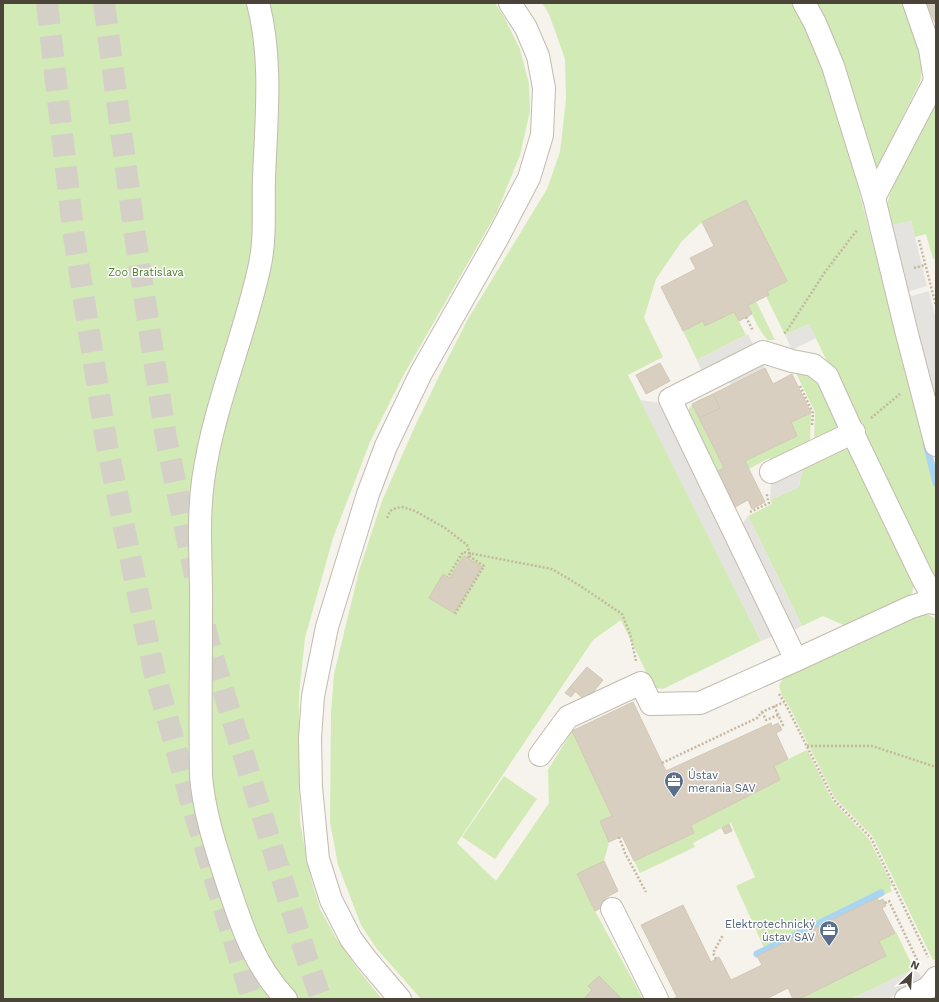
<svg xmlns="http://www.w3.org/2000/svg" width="939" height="1002" viewBox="0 0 939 1002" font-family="'Work Sans',sans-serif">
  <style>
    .green { fill: #d2eab5 }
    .parking { fill: #e5e3e0 }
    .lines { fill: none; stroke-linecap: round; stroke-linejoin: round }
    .stream { stroke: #a9d4f2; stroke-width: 7 }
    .building { fill: #d8cfc1; stroke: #d3c7b4 }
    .highway-tunnel { stroke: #d4d0c8; stroke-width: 22; stroke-dasharray: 22 11; stroke-linecap: butt }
    .minor-casing { stroke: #c2bbae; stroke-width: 24 }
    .path { stroke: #c4b79f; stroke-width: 2.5; stroke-dasharray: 2 2; stroke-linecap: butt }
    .minor { stroke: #fff; stroke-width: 22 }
    .labels { text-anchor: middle; stroke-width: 3; stroke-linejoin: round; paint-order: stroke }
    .park-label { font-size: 11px; fill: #4a7f2a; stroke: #fff }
    .service-label { font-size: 11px; fill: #4e5e75; stroke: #fff; text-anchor: start }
  </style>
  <rect width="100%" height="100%" fill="#f6f3ec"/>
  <g class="green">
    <path d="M3,3h492l9,14 16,32 9,35 1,27 -10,44 -23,57 -94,164 -33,66 -37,96 -28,100 -6,57v64l1,63 10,53 10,34 16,29 20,29 26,32h-379z"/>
    <path d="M542,3h252l30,67 18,55 94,364v84l-1,2 -5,-2 -74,-151 -47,-98 -24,11 -19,-39 3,-1 -2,-4 20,-10 -41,-81 -44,22 -20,19 -26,38 -12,39 19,39 -35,18 133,266 -98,48 -6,-1 -5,-4 -31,-64 -28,20 -136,203 39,38 53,-78 -1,-33 24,-39 40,85 -12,5 9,21 -5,19 -27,14 18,36 48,88h-222l-45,-51 -15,-23 -23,-60 -8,-43 1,-109 3,-39 25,-103 23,-70 33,-75 28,-58 25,-49 79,-130 13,-37 6,-53 -1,-40 -16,-45z"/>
    <path d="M815,3h90l17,47 1,14 -3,18 -44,88z"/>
    <path d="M936,98v160l-3,1 -7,-25 -11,3 -4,-16 -24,5 -1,-18 5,-17z"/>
    <path d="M756,301l19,39h-7c-9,-8 -15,-24 -20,-35z"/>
    <path d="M734,312l12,23 -49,25 -14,-29 20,-10 3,5z"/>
    <path d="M796,373h8l16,5 19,46 -3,6 -22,12 1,-30z"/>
    <path d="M713,394l7,14 -21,10 25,50 -8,4 -28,-59c2,-12 15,-14 25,-19z"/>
    <path d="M811,413l-1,32 -38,18 -3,-5 -20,11 -4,-8 52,-25 -6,-14z"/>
    <path d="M843,448l9,4 63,130 -3,11 -6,8 -56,27 -27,-12 -21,10 -54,-110 24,-12 -2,-4 29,-13 1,-7 4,-13z"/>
    <path d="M923,612l13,7v340l-3,1 -60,-123 -38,-39 -46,-92 -7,-10 -3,-10 5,-10z"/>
    <path d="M807,750l25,50 37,39 23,46 -2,2 2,4 -126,61 -30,-66 19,-9 -24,-54 -38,20 2,4 -55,26 -6,-12 60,-28 -3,-8 89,-45 -6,-14z"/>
    <path d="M504,776l33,23 -42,60 -33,-22z"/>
    <path d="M896,932l18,37 -63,30h-52l87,-43 -7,-15z"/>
  </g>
  <g class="parking">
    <path d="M911,221l16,65 -17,5 -1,3 3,2 17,-5 7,29v79l-5,1 -44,-174z"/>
    <path d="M809,324l7,14 -24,12 -7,-15z"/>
    <path d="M748,334l7,14 -52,26 -6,-14z"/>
    <path d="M761,360l4,8 -34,17 -4,-8z"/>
    <path d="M640,400l20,3 116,232 -15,6z"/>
    <path d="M804,467l-4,13 -1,7 -29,13 1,-18z"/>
    <path d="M748,516l54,110 -13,6 -50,-104z"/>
    <path d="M914,969l11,11 -38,19h-36z"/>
  </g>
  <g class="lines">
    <g class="stream">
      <path d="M926,443l10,40"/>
      <path d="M757,954l124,-61"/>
    </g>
  </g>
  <g class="building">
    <path d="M928,3h8v21l-10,-20z"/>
    <path d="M746,200l41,81 -20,10 2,4 -21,10 4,9 -13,7 -5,-9 -29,14 -2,-5 -20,10 -22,-44 35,-18 -6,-11 24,-12 -12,-24z"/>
    <path d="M660,363l10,18 -24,13 -10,-19z"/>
    <path d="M765,368l8,16 19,-10 19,39 -20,9 6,14 -52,25 20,41 -13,7 -4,-9 -13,7 -19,-35 8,-4 -25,-50 21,-10 -7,-14z"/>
    <path d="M713,394l7,14 -21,10 -7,-14z"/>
    <path d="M464,556l18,11 -28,46 -25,-15 14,-24 7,4z"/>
    <path d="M587,667l16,13 -17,21 -16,-14z"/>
    <path d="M570,687l5,5 -4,5 -6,-4z"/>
    <path d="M633,702l33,69 105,-48 1,3 6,-3 4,7 -6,3 12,26 -14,7 6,14 -89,45 3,8 -60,28 -12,-25 -13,6 -9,-21 12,-5 -40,-85z"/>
    <path d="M729,824l3,7 -7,3 -3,-6z"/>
    <path d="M604,861l14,30 -13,7 3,6 -13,7 -18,-37z"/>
    <path d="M877,898l2,3 4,-2 3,7 -4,2 13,25 -16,8 7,15 -87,43h-6l-5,-11 -22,11h-93l4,-2 -36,-72 42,-20 28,57 8,-5 12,23 31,-15 -5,-9z"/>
    <path d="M599,976l23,23h-38l8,-9 -4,-4z"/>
  </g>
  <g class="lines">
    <g class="highway-tunnel">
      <path d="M47,3l26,227 34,216 47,225 37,131 61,197"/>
      <path d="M104,3l30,226 32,209 29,138"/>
      <path d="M205,626l6,25 97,311 13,37"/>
    </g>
    <defs>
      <g id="minor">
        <path d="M258,3c15,57 8,118 6,176 -1,29 2,61 -5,90 -16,72 -46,139 -56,212 -6,44 -1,89 -2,134 0,53 -1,107 0,161 3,36 14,69 25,103 15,45 27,85 60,120"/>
        <path d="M804,3l11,20 18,43 41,132 33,136 29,111"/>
        <path d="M914,3l16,46 5,31"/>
        <path d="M874,198l62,-119"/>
        <path d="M771,472l83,-40"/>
        <path d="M796,660l-126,-261 93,-47 29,9 21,4 14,11 30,66 65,135 9,16 5,4"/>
        <path d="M540,755l28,-38 73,-34 10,21 49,-1 96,-43 115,-53 16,-5 9,1"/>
        <path d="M612,909l45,90"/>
        <path d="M400,999l-34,-40 -15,-20 -20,-39 -13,-41 -7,-72 -1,-49 3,-42 14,-69 41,-133 18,-48 35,-73 77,-136 31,-59 13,-43 2,-47 -6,-32 -12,-28 -16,-25"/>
        <path d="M906,999l22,-11 8,-10"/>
      </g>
    </defs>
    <use href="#minor" class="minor-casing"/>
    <g class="path">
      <path d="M919,240l17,66"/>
      <path d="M914,268l11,-3"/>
      <path d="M746,317l7,14"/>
      <path d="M784,333l2,-1 39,-60 32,-42"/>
      <path d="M800,386l13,27 -1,13"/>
      <path d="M871,418l29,-24"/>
      <path d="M750,512l19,-9 -2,-6v-3"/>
      <path d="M387,518l3,-7 6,-3 7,-1 12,4 30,17 22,17 3,9 -2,4"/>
      <path d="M449,575l14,-23 89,17 27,16 43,29 8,20 6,27"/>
      <path d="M455,614l29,-48 -15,-10"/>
      <path d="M779,694l7,11 48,95 37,38 57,119"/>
      <path d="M774,706l9,19 -3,2"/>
      <path d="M762,712l4,8 12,-5"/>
      <path d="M807,746h65l64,21"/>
      <path d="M662,763l95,-45 5,-6 22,-10"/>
      <path d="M619,837l6,16 21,39"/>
      <path d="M885,903l4,-2 30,63"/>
      <path d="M716,959l-3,-6 10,-18"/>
    </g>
    <use href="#minor" class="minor"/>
  </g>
  <defs>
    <symbol id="office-pin" viewBox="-11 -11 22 30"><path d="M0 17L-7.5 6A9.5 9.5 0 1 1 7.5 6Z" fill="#5c6f8a" stroke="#fff"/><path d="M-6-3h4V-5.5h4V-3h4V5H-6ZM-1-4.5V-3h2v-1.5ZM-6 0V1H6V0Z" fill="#fff"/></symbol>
  </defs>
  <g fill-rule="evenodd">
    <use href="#office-pin" x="663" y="770" width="22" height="30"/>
    <use href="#office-pin" x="818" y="919" width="22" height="30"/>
  </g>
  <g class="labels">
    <g class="park-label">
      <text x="146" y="276">Zoo Bratislava</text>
    </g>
    <g class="service-label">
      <text x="688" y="779">Ústav<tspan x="688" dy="13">merania SAV</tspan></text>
      <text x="815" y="928" text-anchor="end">Elektrotechnický<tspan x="815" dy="13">ústav SAV</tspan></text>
    </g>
  </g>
  <rect width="939" height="1002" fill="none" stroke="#4b4439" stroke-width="8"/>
  <g transform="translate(911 974) rotate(25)" stroke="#ffffff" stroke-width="3" paint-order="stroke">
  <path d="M0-3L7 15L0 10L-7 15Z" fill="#4b4439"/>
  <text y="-6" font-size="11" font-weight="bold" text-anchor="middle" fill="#4b4439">N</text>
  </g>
</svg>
